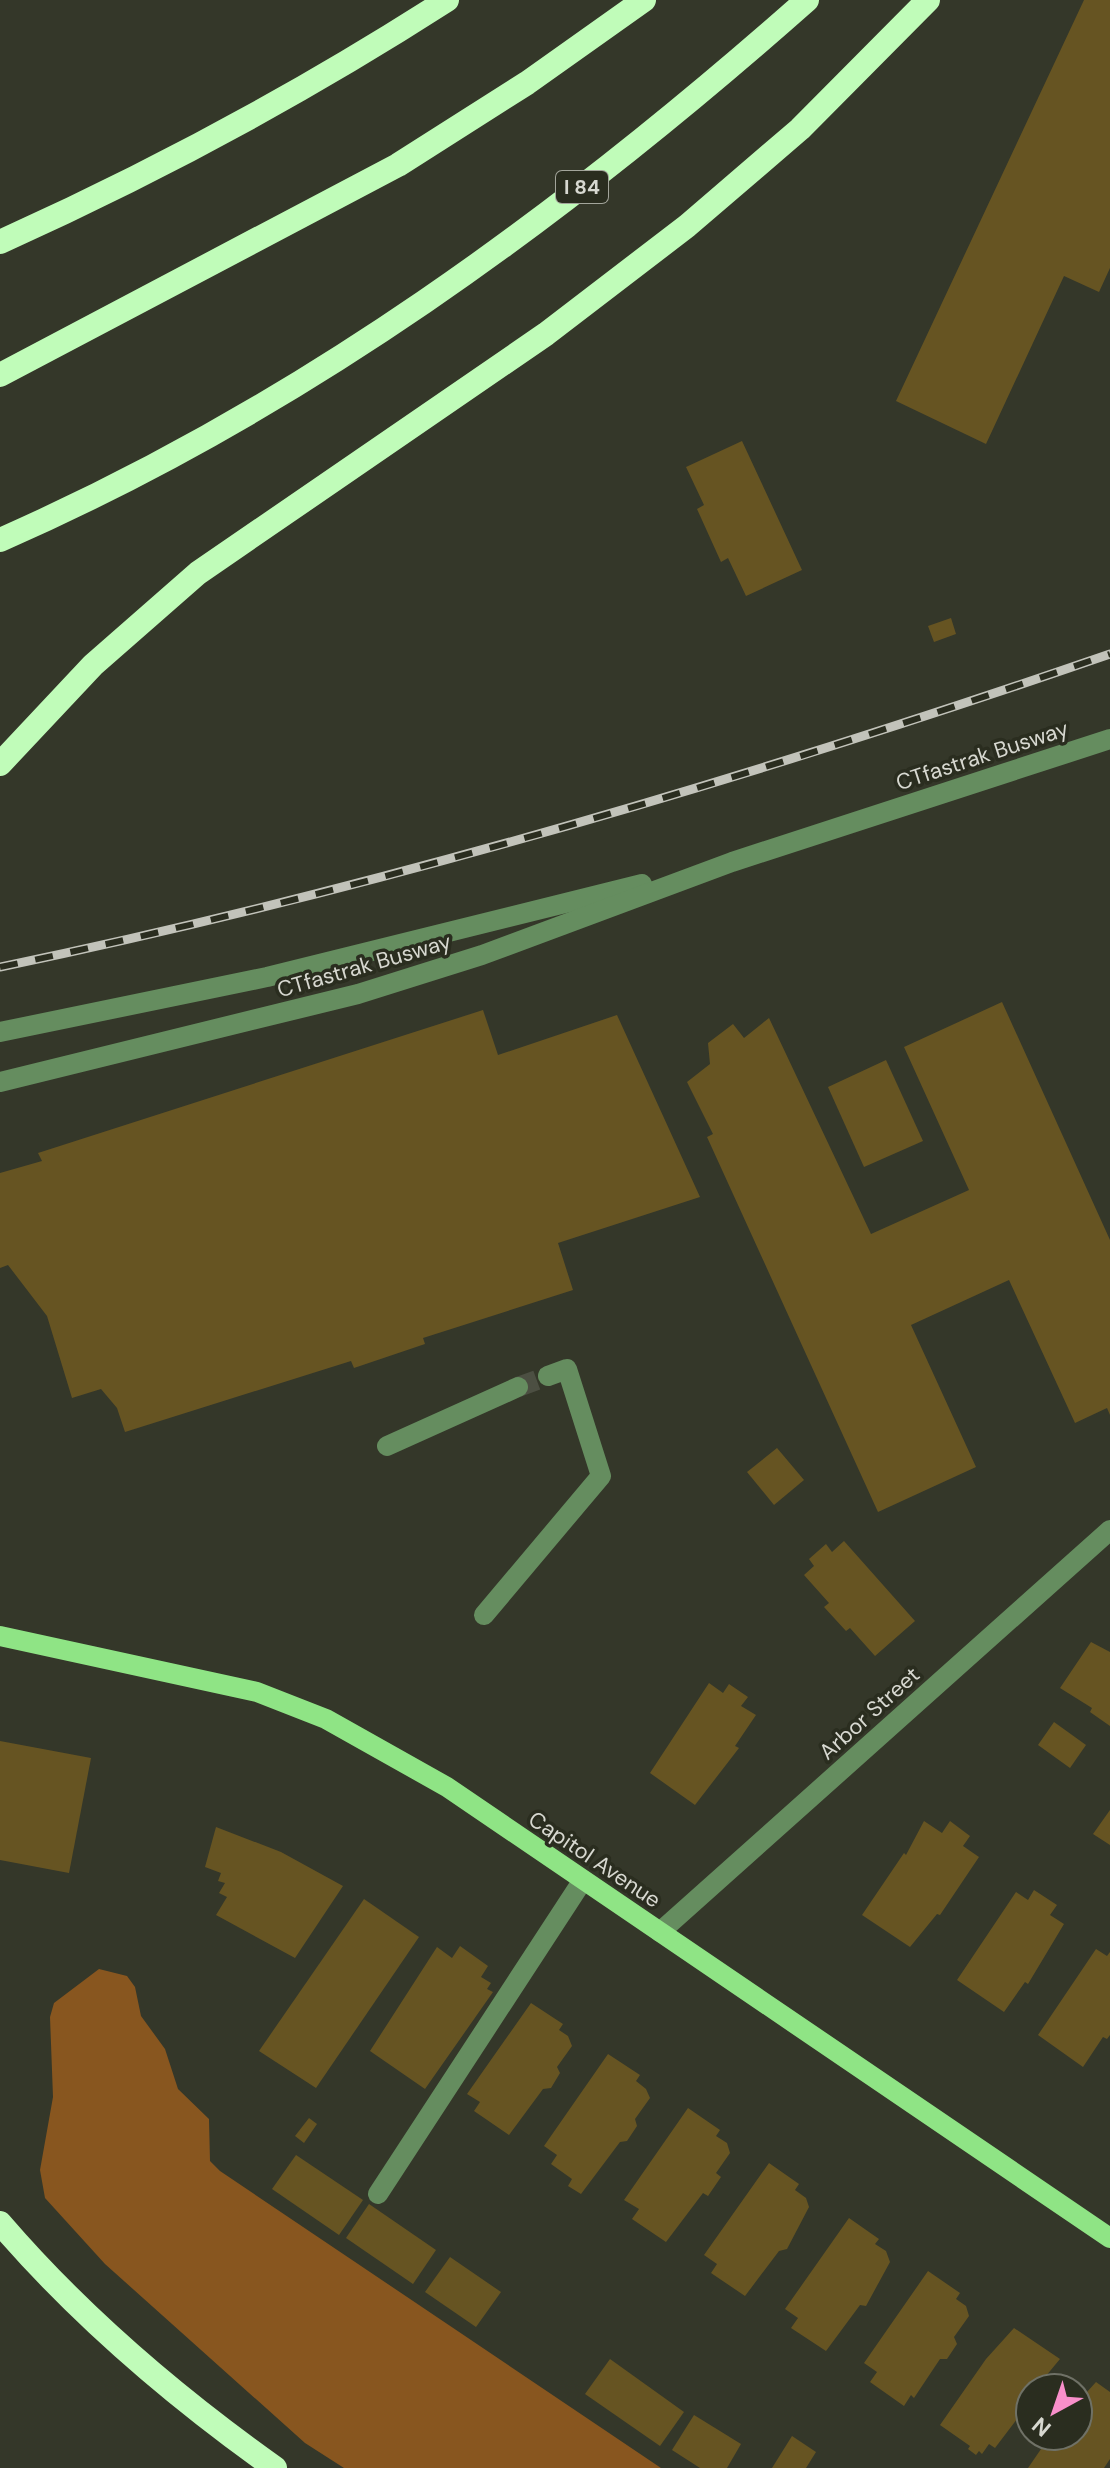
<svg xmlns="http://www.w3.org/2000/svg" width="1110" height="2468" viewBox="0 0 1110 2468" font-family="'DM Sans',sans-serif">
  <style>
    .forest { fill: #88561f }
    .building { fill: #665422 }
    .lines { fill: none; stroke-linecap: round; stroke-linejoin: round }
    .minor-tunnel { stroke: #4c4f42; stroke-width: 20; stroke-dasharray: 20 10; stroke-linecap: butt }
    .minor { stroke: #658d5f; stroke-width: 20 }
    .major { stroke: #8fe485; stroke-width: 20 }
    .highway { stroke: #c0fcb9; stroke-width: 24 }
    .rail-casing { stroke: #c2c3ba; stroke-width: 9 }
    .rail { stroke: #2a2d1f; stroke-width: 6; stroke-dasharray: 18; stroke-linecap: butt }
    .labels { text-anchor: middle; stroke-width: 7; stroke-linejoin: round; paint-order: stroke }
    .shield { fill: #2a2d1f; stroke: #a3a59b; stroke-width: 2 }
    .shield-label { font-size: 20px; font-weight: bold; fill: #d7d8d0 }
    .street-label { font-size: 22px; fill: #d7d8d0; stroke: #2a2d1f }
  </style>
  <rect width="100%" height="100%" fill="#343729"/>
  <path class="forest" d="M99,1969l28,7 8,11 6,29 24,33 13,40 31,30 1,42 10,10 441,297h-317l-39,-25 -200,-179 -60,-66 -5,-28 13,-73 -3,-80 4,-14z"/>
  <g class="building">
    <path d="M1084,0h26v268l-11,24 -35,-16 -78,168 -90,-43z"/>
    <path d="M742,441l60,129 -56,26 -18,-38 -7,4 -24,-53 7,-4 -18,-38z"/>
    <path d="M951,618l5,16 -22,8 -6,-16z"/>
    <path d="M1002,1002l108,238v175l-3,-7 -32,15 -66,-143 -98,45 65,142 -98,45 -171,-375 6,-3 -26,-52 23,-18 -2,-21 25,-19 11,14 25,-20 102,216 98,-44 -65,-143z"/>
    <path d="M483,1010l15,45 119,-40 83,182 -142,46 15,47 -150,48 2,6 -71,24 -3,-7 -226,71 -8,-24 -16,-19 -29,9 -25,-82 -39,-51 -8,3v-95l42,-12 -4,-8z"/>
    <path d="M886,1060l37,81 -59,26 -36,-80z"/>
    <path d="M777,1448l27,32 -30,25 -27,-33z"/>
    <path d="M844,1541l71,80 -40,35 -25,-28 -4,3 -22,-24 5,-4 -25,-28 10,-9 -5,-7 17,-15 6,8z"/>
    <path d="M1091,1642l19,10v74l-20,-14 2,-4 -32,-20z"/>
    <path d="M709,1683l14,10 6,-9 19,13 -7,9 15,9 -21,31 4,2 -44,57 -45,-32z"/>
    <path d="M1054,1722l32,23 -16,23 -32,-23z"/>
    <path d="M0,1741l91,17 -22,115 -69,-13z"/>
    <path d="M1110,1810v35l-17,-11z"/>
    <path d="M924,1821l18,12 8,-12 20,15 -7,10 16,11 -39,58 -3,-1 -27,33 -48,-32 42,-62 2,2z"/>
    <path d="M216,1827l65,25 62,34 -48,72 -79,-43 11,-18 -8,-4 6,-10 -7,-2 3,-8 -16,-6z"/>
    <path d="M1034,1890l23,15 -7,10 14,9 -36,60 -3,-2 -21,30 -47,-32 59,-88 12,8z"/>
    <path d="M364,1899l55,38 -103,151 -57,-37z"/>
    <path d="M460,1946l28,20 -7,11 10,6 -4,6 6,3 -68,97 -55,-38 67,-104 15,11z"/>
    <path d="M1096,1949l11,7 3,-4v83l-3,4 -4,-2 -20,30 -45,-32z"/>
    <path d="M531,2003l32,21 -4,6 9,6 4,10 -15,21 3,6 -9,15 -8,1 -34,46 -35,-24 6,-9 -13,-8z"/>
    <path d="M608,2054l32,21 -4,6 10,8 4,9 -15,21 2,7 -10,15 -7,1 -39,52 -13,-8 4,-7 -21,-15 6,-9 -13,-9z"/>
    <path d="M688,2108l32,22 -4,6 11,7 3,10 -14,20 5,4 -13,19 -5,-3 -37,49 -34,-23 7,-10 -15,-9z"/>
    <path d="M309,2118l8,6 -13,19 -9,-7z"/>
    <path d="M296,2155l67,45 -24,35 -67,-46z"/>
    <path d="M769,2163l30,21 -4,6 11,8 3,9 -22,42 -8,2 -34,45 -34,-23 6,-9 -13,-9z"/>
    <path d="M369,2204l67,46 -23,34 -67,-46z"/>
    <path d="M849,2218l30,21 -4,5 11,7 4,11 -24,44 -6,-1 -34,46 -35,-23 7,-10 -13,-9z"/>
    <path d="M450,2257l51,35 -25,35 -51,-35z"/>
    <path d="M928,2271l32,22 -4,6 10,7 3,10 -15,21 3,7 -10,15h-7l-26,39 -3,-3 -7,11 -34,-24 7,-10 -13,-9z"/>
    <path d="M1014,2328l46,31 -24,29h-6v14l-35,46 -6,-4 -7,10 -3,-3 -3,4 -8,-6 2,-3 -30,-21 46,-66z"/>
    <path d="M610,2359l74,53 -24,34 -75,-52z"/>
    <path d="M1096,2382l14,10v67l-6,9h-76l22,-32h28v-34z"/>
    <path d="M694,2415l47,29 -14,24h-27l-28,-18z"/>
    <path d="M792,2436l24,16 -10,16h-34z"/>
  </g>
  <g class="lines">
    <path class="minor-tunnel" d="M518,1387l30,-11"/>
    <g class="minor">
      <path d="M0,1032l267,-55 375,-93"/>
      <path d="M0,1082l358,-88 124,-39 250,-93 378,-123"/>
      <path d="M387,1446l131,-59"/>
      <path d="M484,1615l117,-139 -34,-107 -19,7"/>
      <path d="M660,1932l450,-402"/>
      <path d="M378,2194l205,-314"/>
    </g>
    <path class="major" d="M0,1636l257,56 69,27 121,68 663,451"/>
    <g class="highway">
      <path d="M0,242c155,-70 304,-150 447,-242"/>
      <path d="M0,375l398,-210 129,-82 117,-83"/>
      <path d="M0,540c299,-131 563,-324 807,-540"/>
      <path d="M0,764l93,-99 105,-92 348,-239 141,-108 113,-97 128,-129"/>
      <path d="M0,2223c80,93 175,174 275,245"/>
    </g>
    <defs>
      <path id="rail" d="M0,967c376,-78 747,-188 1110,-313"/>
    </defs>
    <use href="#rail" class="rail-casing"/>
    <use href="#rail" class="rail"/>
  </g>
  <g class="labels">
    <rect class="shield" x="556" y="171" width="52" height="32" rx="6"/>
    <g class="shield-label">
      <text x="582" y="194">I 84</text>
    </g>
    <g class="street-label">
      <text transform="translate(982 755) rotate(-18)" y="8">CTfastrak Busway</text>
      <text transform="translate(364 965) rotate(-16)" y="8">CTfastrak Busway</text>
      <text transform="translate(869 1713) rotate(-42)" y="8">Arbor Street</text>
      <text transform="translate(595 1859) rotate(34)" y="8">Capitol Avenue</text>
    </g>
  </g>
  <g transform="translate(1054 2412) rotate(220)"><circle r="38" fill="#2a2d1f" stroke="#6f7166" stroke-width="2"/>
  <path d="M0-6L14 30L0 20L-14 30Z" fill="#f98fca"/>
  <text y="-12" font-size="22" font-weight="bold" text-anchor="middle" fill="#d7d8d0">N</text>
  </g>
</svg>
